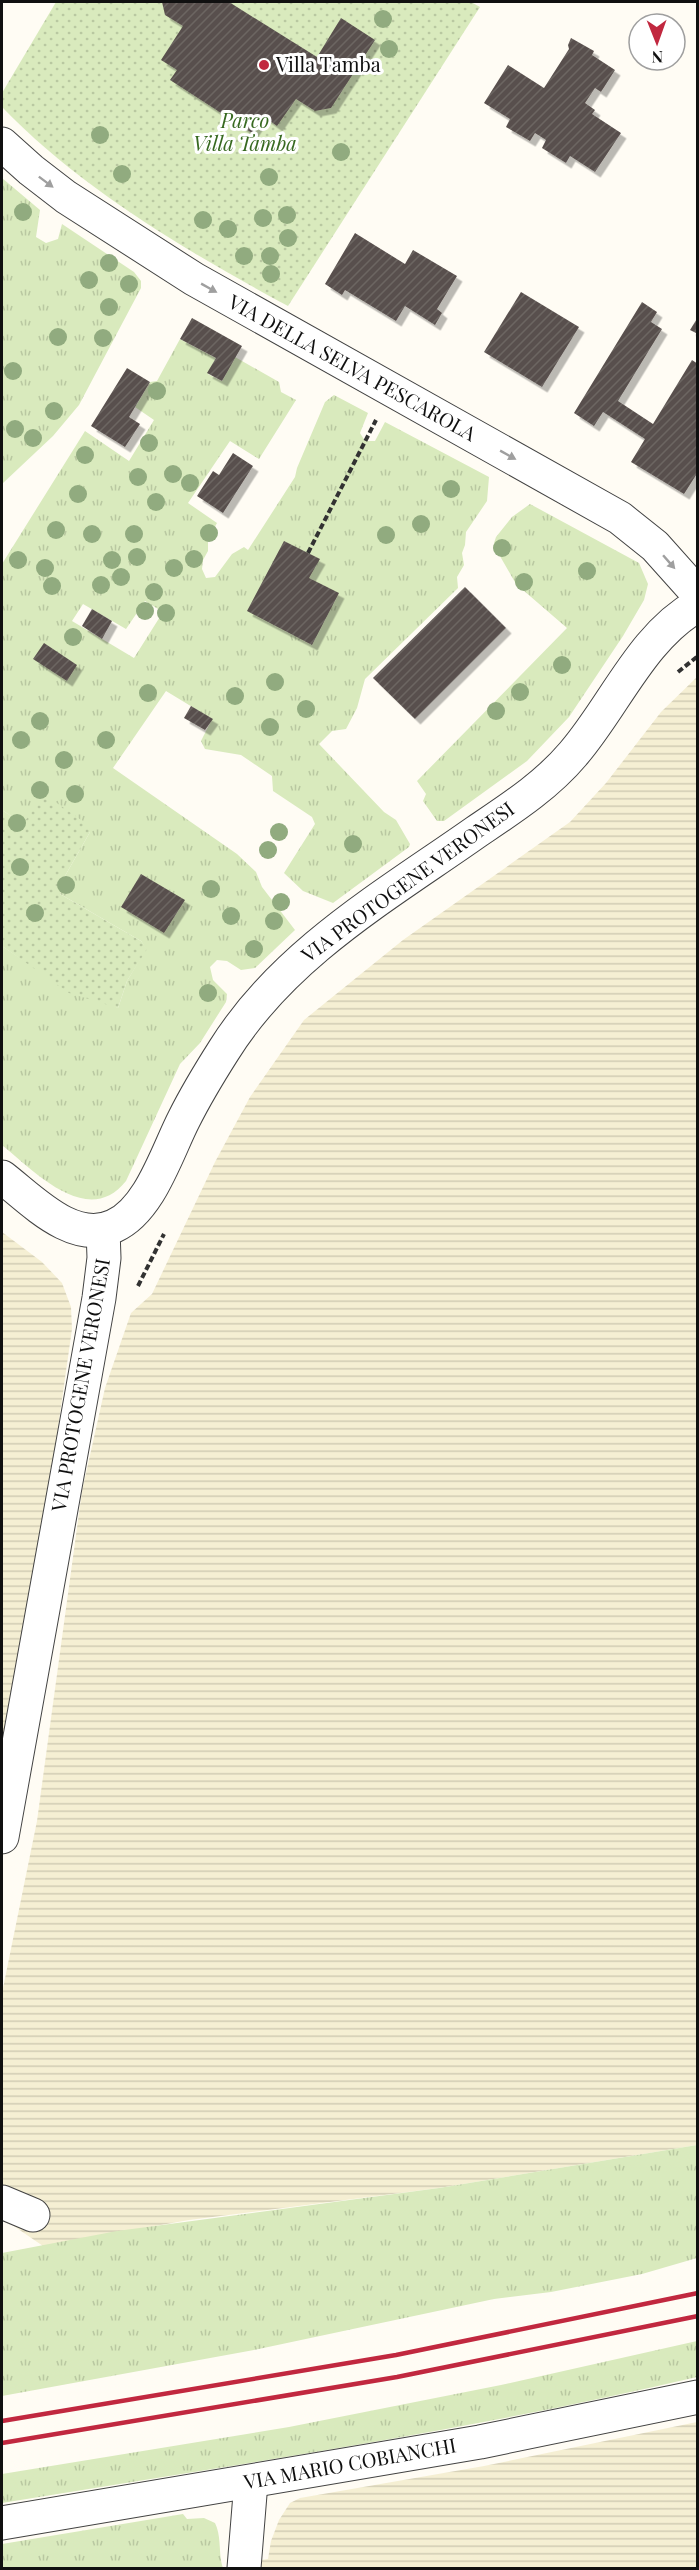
<svg xmlns="http://www.w3.org/2000/svg" width="699" height="2570" viewBox="0 0 699 2570" font-family="'Playfair Display',serif">
  <style>
    .farmland { fill: url(#farmland-rules) }
    .grass { fill: url(#grass-tufts); fill-rule: evenodd }
    .park { fill: url(#park-dots) }
    .building { fill: url(#building-hatch); filter: url(#shadow) }
    .lines { fill: none; stroke-linecap: round; stroke-linejoin: round }
    .minor-casing { stroke: #434343; stroke-width: 35 }
    .path { stroke: #323232; stroke-width: 4; stroke-dasharray: 6 3; stroke-linecap: butt }
    .minor { stroke: #fff; stroke-width: 33 }
    .rail { stroke: #c1283f; stroke-width: 4.5 }
    .tree { fill: #91ab7f }
    .oneway { fill: #9f9f9f }
    .poi-dot { fill: #c1283f; stroke: #fff; stroke-width: 2 }
    .labels { text-anchor: middle; stroke-width: 6; stroke-linejoin: round; paint-order: stroke }
    .poi-label { font-size: 20px; fill: #101010; stroke: #fff; text-anchor: start }
    .park-label { font-size: 20px; font-style: italic; fill: #376920; stroke: #fff }
    .street-label { font-size: 20px; fill: #101010; stroke: #fff }
  </style>
  <defs>
    <pattern id="farmland-rules" width="6" height="5" patternUnits="userSpaceOnUse" patternTransform="scale(1.5)"><rect width="6" height="5" fill="#f5efd3"/><path d="M0 2.5h6" fill="none" stroke="#d1ccb4"/></pattern>
    <pattern id="grass-tufts" width="24" height="20" patternUnits="userSpaceOnUse" patternTransform="scale(1.5)"><rect width="24" height="20" fill="#d9eabd"/><path d="M3 7l-1-3M5 7V3M7 7l1-3M15 17l-1-3M17 17v-4M19 17l1-3" fill="none" stroke="#b9c8a1"/></pattern>
    <pattern id="park-dots" width="8" height="8" patternUnits="userSpaceOnUse" patternTransform="scale(1.5)"><rect width="8" height="8" fill="#d9eabd"/><path d="M2 2h.1M6 6h.1" fill="none" stroke="#b9c8a1" stroke-width="1.8" stroke-linecap="round"/></pattern>
    <pattern id="building-hatch" width="6" height="6" patternUnits="userSpaceOnUse" patternTransform="scale(1.5)"><rect width="6" height="6" fill="#59504d"/><path d="M-1 1l2-2M0 6l6-6M5 7l2-2" fill="none" stroke="#6c6562"/></pattern>
    <filter id="shadow"><feDropShadow dx="5.5" dy="5.5" stdDeviation="0" flood-color="#0004"/></filter>
  </defs>
  <rect width="100%" height="100%" fill="#fffcf4"/>
  <g class="farmland">
    <path d="M697,677v1468l-258,43 -250,32 -146,26 -41,-28v-225l35,-172 45,-330 23,-103 26,-75 21,-19 63,-132 35,-65 54,-77 99,-80 167,-118 36,-39 55,-71z"/>
    <path d="M2,1232l40,30 20,21 9,24 1,22 -20,141 -50,283z"/>
    <path d="M697,2422v146h-437l1,-8 7,-1 3,-18 8,-21 11,-17 10,-5 184,-32z"/>
  </g>
  <g class="grass">
    <path d="M2,178l38,32 -4,27 10,6 12,-4 4,-15 72,48 7,9v7l-62,117 -26,31 -51,48z"/>
    <path d="M180,339l36,19 -8,16 14,7 13,-24 44,25 2,10 15,8 -37,59 -29,-18 -42,62 29,20 -9,16v12l-5,9 -1,9 4,9 9,-1 17,-23 12,-7 4,3 47,-73 2,-9 28,-66 9,-7 34,18 -8,20 5,8h10l10,-19 104,55 -2,24 -21,31 -1,13 -3,8 2,12 -7,12 1,11 -93,91 -8,29 -11,21 -14,2 -13,13 65,68 12,8 14,24 -1,3 -76,56 -30,-12 -19,-18 31,-49 -3,-7 -39,-26 -1,-15 -31,-21 -36,-6 -4,-8 11,-22 -46,-28 -53,77 124,86 19,18 6,15 33,43 -40,38 -14,2 -14,-9 -10,-1 -7,7 3,13 14,14 -1,8 -26,41 -20,21 -54,117c-38,48 -92,-10 -124,-36v-199l21,14 95,48 9,-27 19,-32 -5,-8 -81,-47 1,-11 29,-51 -67,-8 -21,-14v-246l83,-133 44,30 25,-41 -19,-13 15,-25 7,-1zM145,601l18,11 -29,46 -62,-37 11,-17 43,25z"/>
    <path d="M530,504l109,59 9,21 -4,16 -21,36 -54,81 -42,44 -83,60h-7l-14,-20 3,-7 -9,-13 150,-153 -51,-44 -19,-33 -3,-8 2,-6 16,-20z"/>
    <path d="M697,2145v113l-55,16 -91,18 -57,7 -240,51 -252,46v-143l115,-22 322,-43z"/>
    <path d="M697,2341v36c-229,54 -463,88 -695,126v-29l287,-47 212,-42z"/>
    <path d="M183,2514l4,5 17,-1 11,5c7,14 3,32 8,45h-221v-24z"/>
  </g>
  <g class="park">
    <path d="M56,2h415l9,5 -192,299c-100,-54 -207,-117 -286,-199v-14z"/>
    <path d="M44,794l40,28 6,10 -29,51 -1,11 81,47 6,8 -20,32 -9,27 -49,-15 -67,-47v-136l21,14z"/>
  </g>
  <g class="building">
    <path d="M162,2h67l88,55 24,-39 34,22 -44,68 -16,3 -19,-12 -19,27 -14,-10 -11,17 -82,-53 7,-10 -16,-10 22,-34 -18,-11z"/>
    <path d="M571,38l23,13 -2,4 23,15 -14,22 -6,-4 -10,15 10,7 -3,4 29,19 -26,39 -25,-16 -4,7 -24,-15 4,-8 -11,-7 -5,8 -24,-14 4,-8 -26,-16 24,-38 36,23 25,-39 -1,-4z"/>
    <path d="M355,233l50,31 8,-14 44,26 -20,33 5,4 -7,12 -30,-19 -9,15 -51,-31 -3,5 -17,-11z"/>
    <path d="M521,292l58,35 -37,60 -58,-35z"/>
    <path d="M642,302l15,10 -6,10 11,7 -44,72 35,23 39,-64 6,4v108l-14,22 -53,-32 14,-23 -42,-27 -9,14 -20,-13z"/>
    <path d="M698,317v17l-8,-4z"/>
    <path d="M192,318l50,28 -20,35 -15,-8 9,-15 -36,-19z"/>
    <path d="M127,368l23,14 -21,35 11,7 -15,23 -34,-21z"/>
    <path d="M233,453l20,13 -30,47 -26,-17 16,-25 6,4z"/>
    <path d="M284,541l36,18 -11,19 30,15 -27,52 -65,-34z"/>
    <path d="M465,587l41,41 -91,91 -42,-41z"/>
    <path d="M92,609l20,12 -10,18 -20,-13z"/>
    <path d="M44,643l33,22 -10,16 -34,-22z"/>
    <path d="M191,706l22,13 -8,11 -21,-12z"/>
    <path d="M141,874l44,26 -21,33 -43,-26z"/>
  </g>
  <g class="lines">
    <defs>
      <g id="minor">
        <path d="M2,144l29,26 35,27 128,82 426,239 35,28 43,48"/>
        <path d="M2,1177c30,23 71,68 112,49 36,-16 53,-74 70,-107 12,-24 26,-47 40,-69 60,-96 161,-154 252,-218 34,-23 70,-46 97,-78 41,-47 68,-117 125,-149"/>
        <path d="M2,1837l97,-539 5,-40 -1,-28"/>
        <path d="M2,2202l31,13"/>
        <path d="M2,2523l478,-81 218,-45"/>
        <path d="M244,2568l7,-86"/>
      </g>
    </defs>
    <use href="#minor" class="minor-casing"/>
    <g class="path">
      <path d="M308,553l68,-133"/>
      <path d="M678,672l20,-16"/>
      <path d="M138,1286l26,-52"/>
    </g>
    <use href="#minor" class="minor"/>
    <g class="rail">
      <path d="M2,2421l394,-66 302,-62"/>
      <path d="M2,2443l395,-66 301,-61"/>
    </g>
  </g>
  <g class="tree">
    <circle cx="383" cy="19" r="9"/>
    <circle cx="389" cy="49" r="9"/>
    <circle cx="100" cy="135" r="9"/>
    <circle cx="341" cy="152" r="9"/>
    <circle cx="122" cy="174" r="9"/>
    <circle cx="269" cy="177" r="9"/>
    <circle cx="23" cy="212" r="9"/>
    <circle cx="287" cy="215" r="9"/>
    <circle cx="263" cy="218" r="9"/>
    <circle cx="203" cy="220" r="9"/>
    <circle cx="228" cy="229" r="9"/>
    <circle cx="288" cy="238" r="9"/>
    <circle cx="244" cy="256" r="9"/>
    <circle cx="270" cy="256" r="9"/>
    <circle cx="109" cy="263" r="9"/>
    <circle cx="271" cy="274" r="9"/>
    <circle cx="89" cy="280" r="9"/>
    <circle cx="129" cy="284" r="9"/>
    <circle cx="109" cy="307" r="9"/>
    <circle cx="58" cy="337" r="9"/>
    <circle cx="103" cy="338" r="9"/>
    <circle cx="13" cy="371" r="9"/>
    <circle cx="157" cy="391" r="9"/>
    <circle cx="54" cy="411" r="9"/>
    <circle cx="15" cy="429" r="9"/>
    <circle cx="33" cy="438" r="9"/>
    <circle cx="149" cy="443" r="9"/>
    <circle cx="85" cy="455" r="9"/>
    <circle cx="173" cy="474" r="9"/>
    <circle cx="138" cy="477" r="9"/>
    <circle cx="190" cy="483" r="9"/>
    <circle cx="451" cy="489" r="9"/>
    <circle cx="78" cy="494" r="9"/>
    <circle cx="156" cy="502" r="9"/>
    <circle cx="421" cy="524" r="9"/>
    <circle cx="56" cy="530" r="9"/>
    <circle cx="209" cy="533" r="9"/>
    <circle cx="92" cy="534" r="9"/>
    <circle cx="134" cy="534" r="9"/>
    <circle cx="386" cy="535" r="9"/>
    <circle cx="502" cy="548" r="9"/>
    <circle cx="137" cy="557" r="9"/>
    <circle cx="194" cy="559" r="9"/>
    <circle cx="18" cy="560" r="9"/>
    <circle cx="112" cy="560" r="9"/>
    <circle cx="45" cy="568" r="9"/>
    <circle cx="174" cy="568" r="9"/>
    <circle cx="587" cy="571" r="9"/>
    <circle cx="121" cy="577" r="9"/>
    <circle cx="524" cy="582" r="9"/>
    <circle cx="101" cy="585" r="9"/>
    <circle cx="52" cy="586" r="9"/>
    <circle cx="154" cy="592" r="9"/>
    <circle cx="145" cy="611" r="9"/>
    <circle cx="166" cy="613" r="9"/>
    <circle cx="73" cy="637" r="9"/>
    <circle cx="562" cy="665" r="9"/>
    <circle cx="275" cy="682" r="9"/>
    <circle cx="520" cy="692" r="9"/>
    <circle cx="148" cy="693" r="9"/>
    <circle cx="235" cy="696" r="9"/>
    <circle cx="306" cy="709" r="9"/>
    <circle cx="496" cy="711" r="9"/>
    <circle cx="40" cy="721" r="9"/>
    <circle cx="270" cy="727" r="9"/>
    <circle cx="21" cy="740" r="9"/>
    <circle cx="106" cy="740" r="9"/>
    <circle cx="64" cy="760" r="9"/>
    <circle cx="40" cy="790" r="9"/>
    <circle cx="75" cy="794" r="9"/>
    <circle cx="17" cy="823" r="9"/>
    <circle cx="279" cy="832" r="9"/>
    <circle cx="353" cy="844" r="9"/>
    <circle cx="268" cy="850" r="9"/>
    <circle cx="20" cy="867" r="9"/>
    <circle cx="66" cy="885" r="9"/>
    <circle cx="211" cy="889" r="9"/>
    <circle cx="281" cy="902" r="9"/>
    <circle cx="35" cy="913" r="9"/>
    <circle cx="231" cy="916" r="9"/>
    <circle cx="274" cy="921" r="9"/>
    <circle cx="254" cy="949" r="9"/>
    <circle cx="208" cy="993" r="9"/>
  </g>
  <defs><path id="oneway-solid" d="M-6-.8H1V-3.2L6.5 0L1 3.2V.8H-6Z" transform="scale(1.5)"/></defs>
  <g class="oneway">
    <use href="#oneway-solid" transform="translate(46 182) rotate(37)"/>
    <use href="#oneway-solid" transform="translate(209 288) rotate(29)"/>
    <use href="#oneway-solid" transform="translate(508 455) rotate(29)"/>
    <use href="#oneway-solid" transform="translate(669 562) rotate(49)"/>
  </g>
  <circle class="poi-dot" cx="264" cy="65" r="6"/>
  <g class="labels">
    <g class="poi-label">
      <text x="276" y="72">Villa Tamba</text>
    </g>
    <g class="park-label">
      <text x="245" y="128">Parco<tspan x="245" dy="23">Villa Tamba</tspan></text>
    </g>
    <g class="street-label">
      <text transform="translate(352 368) rotate(29)" y="7">VIA DELLA SELVA PESCAROLA</text>
      <text transform="translate(408 882) rotate(-36)" y="7">VIA PROTOGENE VERONESI</text>
      <text transform="translate(81 1385) rotate(-80)" y="7">VIA PROTOGENE VERONESI</text>
      <text transform="translate(350 2464) rotate(-10)" y="7">VIA MARIO COBIANCHI</text>
    </g>
  </g>
  <rect width="699" height="2570" fill="none" stroke="#101010" stroke-width="6"/>
  <g transform="translate(657 42) rotate(179)"><circle r="28" fill="#ffffff" stroke="#9f9f9f" stroke-width="1.5"/>
  <path d="M0-4.5L10 22L0 15L-10 22Z" fill="#c1283f"/>
  <text y="-9" font-size="16" font-weight="bold" text-anchor="middle" fill="#101010">N</text>
  </g>
</svg>
